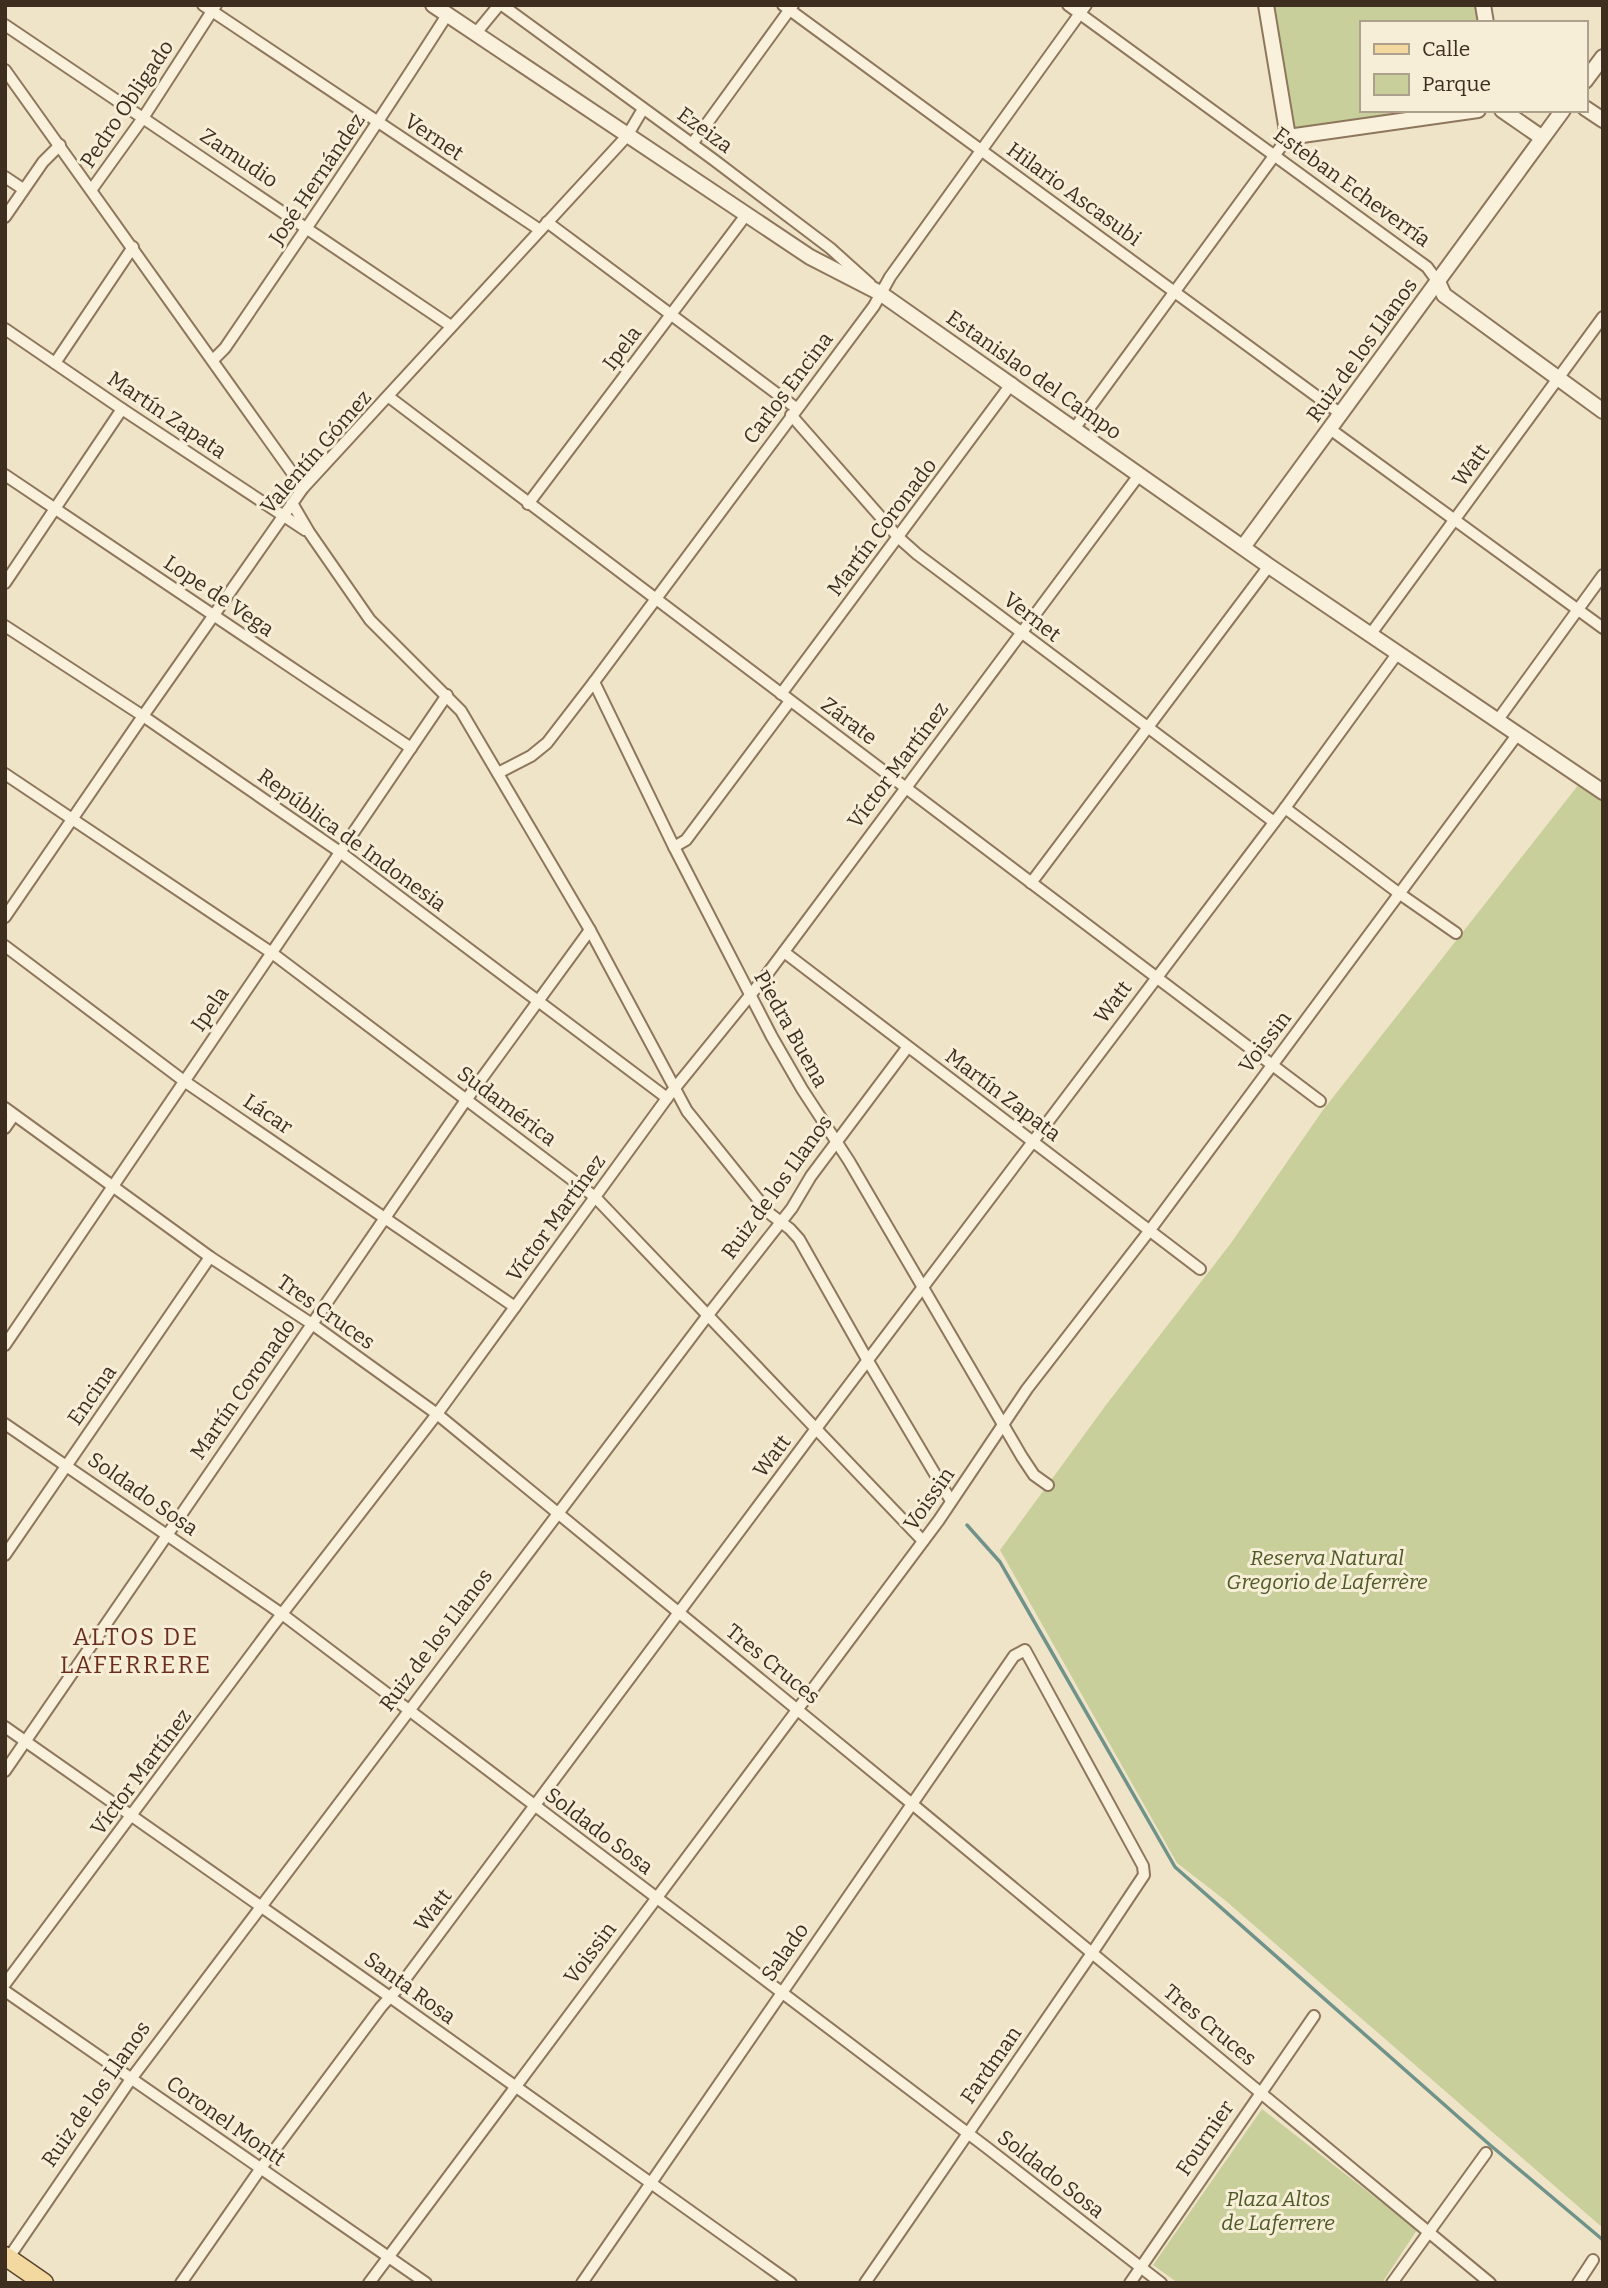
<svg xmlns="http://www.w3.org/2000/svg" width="1608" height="2288" viewBox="0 0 1608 2288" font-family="Bitter,serif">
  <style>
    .green { fill: #c9cf9b }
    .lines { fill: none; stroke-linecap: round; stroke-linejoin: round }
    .stream { stroke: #6f938a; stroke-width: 3.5 }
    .minor-casing { stroke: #8d765c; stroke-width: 14 }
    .tertiary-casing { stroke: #8d765c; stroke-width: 18 }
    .primary-casing { stroke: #5b4430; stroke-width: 21 }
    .minor { stroke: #faf1dc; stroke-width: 10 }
    .tertiary { stroke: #faf1dc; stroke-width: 14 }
    .primary { stroke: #f3d9a0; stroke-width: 18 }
    .labels { text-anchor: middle; stroke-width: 6; stroke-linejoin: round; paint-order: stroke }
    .street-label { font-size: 21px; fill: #3d2e20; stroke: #f7eed8 }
    .park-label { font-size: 21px; font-style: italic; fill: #4d5a26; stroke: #f7eed8 }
    .quarter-label { font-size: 24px; letter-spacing: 2px; fill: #6b2e1e; stroke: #f7eed8 }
  </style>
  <rect width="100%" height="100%" fill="#f0e4c8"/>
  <g class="green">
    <path d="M1274,5h206l2,18h-121v87h81l-148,23z"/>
    <path d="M1583,779l20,12v1437l-377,-327 -49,-38 -177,-313 106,-145 125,-162 92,-133z"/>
    <path d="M1262,2109l155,121 -35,53h-204l-25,-18z"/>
  </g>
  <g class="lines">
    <path class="stream" d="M967,1525l33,37 175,305 315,278 113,95"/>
    <defs>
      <g id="minor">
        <path d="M203,5l337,225"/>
        <path d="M502,5l212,155 116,88 40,36"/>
        <path d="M783,5l558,409"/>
        <path d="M1068,5l359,262 11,15"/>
        <path d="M5,25l446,301"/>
        <path d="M476,33l23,-28"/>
        <path d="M5,70l298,418"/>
        <path d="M692,144l101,-139"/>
        <path d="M5,177l18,12"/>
        <path d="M92,189l51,-71 73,-113"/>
        <path d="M5,217l38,-55 17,-17"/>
        <path d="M547,222l249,186"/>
        <path d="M5,329l117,80 183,121"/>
        <path d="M213,360l12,-12c75,-110 150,-220 222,-333"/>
        <path d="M55,363l78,-116"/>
        <path d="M389,397l931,704"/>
        <path d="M791,415l108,123 18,16 357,268"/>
        <path d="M1074,429l214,-292"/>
        <path d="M1330,429l273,199"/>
        <path d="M5,475l406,273"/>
        <path d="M292,503l17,29 61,88 91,91 129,219 97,181 82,102 21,16 9,10 69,122 83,140"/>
        <path d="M528,504l218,-289"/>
        <path d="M5,583l117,-174"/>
        <path d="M5,626l138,90 197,136 327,246"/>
        <path d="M1370,635l233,-318"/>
        <path d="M594,682l80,165 98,190 30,52 47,72 173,296 12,18 14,10"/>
        <path d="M781,694l231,-311"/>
        <path d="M1497,721l106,-146"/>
        <path d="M498,773l33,-17 16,-13 47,-61 280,-376 16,-29 196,-272"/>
        <path d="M5,774l267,179 323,244 328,344"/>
        <path d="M1285,808l115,86 56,39"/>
        <path d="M674,847l12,-7 104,-139"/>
        <path d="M1031,883l238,-317"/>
        <path d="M5,917l138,-201 160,-228 324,-352 16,-27"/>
        <path d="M5,946l179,135 331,226"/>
        <path d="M784,952l416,317"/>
        <path d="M5,1108l205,149 102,67 125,90 474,389 579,480"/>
        <path d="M5,1128l9,-13"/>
        <path d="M5,1345l442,-650"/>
        <path d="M5,1424l277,190 704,533 175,136"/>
        <path d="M5,1555l205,-298"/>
        <path d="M5,1727l385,270 401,286"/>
        <path d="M5,1771l461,-671 124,-170"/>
        <path d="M5,1984l266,-356 166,-214 233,-320 95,-117 374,-502"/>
        <path d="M5,1991l421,292"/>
        <path d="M5,2263l126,-184 577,-764 84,-107 19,-32 96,-128"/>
        <path d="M181,2283l80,-115 120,-161 19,-21 415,-556 470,-622 112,-154"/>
        <path d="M369,2283l570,-763 88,-131 123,-159 367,-495"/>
        <path d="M582,2283l432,-627 11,-6 118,216 1,9 -52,78 -227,330"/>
        <path d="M1130,2283l184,-267"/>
        <path d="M1392,2283l94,-130"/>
        <path d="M1578,2283l15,-23"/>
      </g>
      <g id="tertiary">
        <path d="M433,5l377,252 70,36 389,273 334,226"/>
        <path d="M1266,5l22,132 190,-27"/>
        <path d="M1483,5l3,18"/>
        <path d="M1585,81l18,-24"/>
        <path d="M1585,108l18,12"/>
        <path d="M1502,110l39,27"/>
        <path d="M1438,282l6,13 159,116"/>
        <path d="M1243,547l320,-437"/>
      </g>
      <path id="primary" d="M5,2256l39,27"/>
    </defs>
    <use href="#minor" class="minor-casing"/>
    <use href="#tertiary" class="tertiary-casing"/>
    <use href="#primary" class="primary-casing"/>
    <use href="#minor" class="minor"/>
    <use href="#tertiary" class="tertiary"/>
    <use href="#primary" class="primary"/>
  </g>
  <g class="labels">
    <g class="street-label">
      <text transform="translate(127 104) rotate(-56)" y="7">Pedro Obligado</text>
      <text transform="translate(705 130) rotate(36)" y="7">Ezeiza</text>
      <text transform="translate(434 137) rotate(34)" y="7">Vernet</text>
      <text transform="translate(239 158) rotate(34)" y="7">Zamudio</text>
      <text transform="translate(317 179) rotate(-56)" y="7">José Hernández</text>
      <text transform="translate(1352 187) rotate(36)" y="7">Esteban Echeverría</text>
      <text transform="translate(1074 194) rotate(36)" y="7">Hilario Ascasubi</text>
      <text transform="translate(622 348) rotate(-53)" y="7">Ipela</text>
      <text transform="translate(1362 350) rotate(-54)" y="7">Ruiz de los Llanos</text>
      <text transform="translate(1034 375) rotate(35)" y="7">Estanislao del Campo</text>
      <text transform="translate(788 388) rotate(-53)" y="7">Carlos Encina</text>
      <text transform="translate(167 415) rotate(34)" y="7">Martín Zapata</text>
      <text transform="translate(316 452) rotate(-49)" y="7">Valentín Gómez</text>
      <text transform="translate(1471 465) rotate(-54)" y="7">Watt</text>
      <text transform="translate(882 527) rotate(-53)" y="7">Martín Coronado</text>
      <text transform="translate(219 596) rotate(34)" y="7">Lope de Vega</text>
      <text transform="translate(1032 617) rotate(38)" y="7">Vernet</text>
      <text transform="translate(849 721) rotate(37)" y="7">Zárate</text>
      <text transform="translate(898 765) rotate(-53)" y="7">Víctor Martínez</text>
      <text transform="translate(352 840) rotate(36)" y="7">República de Indonesia</text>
      <text transform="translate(1113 1002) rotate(-53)" y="7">Watt</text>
      <text transform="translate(210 1009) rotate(-55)" y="7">Ipela</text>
      <text transform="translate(791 1029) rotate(61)" y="7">Piedra Buena</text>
      <text transform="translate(1265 1042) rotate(-53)" y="7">Voissin</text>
      <text transform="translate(1003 1095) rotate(37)" y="7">Martín Zapata</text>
      <text transform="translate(507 1106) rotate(37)" y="7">Sudamérica</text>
      <text transform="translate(268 1114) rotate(34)" y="7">Lácar</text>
      <text transform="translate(777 1187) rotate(-54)" y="7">Ruiz de los Llanos</text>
      <text transform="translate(556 1218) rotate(-54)" y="7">Víctor Martínez</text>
      <text transform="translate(326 1312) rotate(35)" y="7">Tres Cruces</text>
      <text transform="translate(243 1389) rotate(-55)" y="7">Martín Coronado</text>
      <text transform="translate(92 1395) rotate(-55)" y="7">Encina</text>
      <text transform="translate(772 1456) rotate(-53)" y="7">Watt</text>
      <text transform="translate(143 1494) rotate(35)" y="7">Soldado Sosa</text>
      <text transform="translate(929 1499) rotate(-55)" y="7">Voissin</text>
      <text transform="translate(436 1640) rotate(-53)" y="7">Ruiz de los Llanos</text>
      <text transform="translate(773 1664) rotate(39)" y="7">Tres Cruces</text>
      <text transform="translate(141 1772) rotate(-53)" y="7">Víctor Martínez</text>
      <text transform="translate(599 1831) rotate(37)" y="7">Soldado Sosa</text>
      <text transform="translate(433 1910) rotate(-53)" y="7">Watt</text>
      <text transform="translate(785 1952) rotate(-55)" y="7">Salado</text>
      <text transform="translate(590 1953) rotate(-53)" y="7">Voissin</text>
      <text transform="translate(410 1988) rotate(36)" y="7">Santa Rosa</text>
      <text transform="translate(1210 2025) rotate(40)" y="7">Tres Cruces</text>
      <text transform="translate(991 2065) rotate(-55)" y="7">Fardman</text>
      <text transform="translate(96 2094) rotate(-55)" y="7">Ruiz de los Llanos</text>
      <text transform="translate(226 2121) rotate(35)" y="7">Coronel Montt</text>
      <text transform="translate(1205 2138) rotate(-56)" y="7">Fournier</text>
      <text transform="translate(1051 2174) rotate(38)" y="7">Soldado Sosa</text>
    </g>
    <g class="park-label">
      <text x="1327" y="1565">Reserva Natural<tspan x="1327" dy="24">Gregorio de Laferrère</tspan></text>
      <text x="1278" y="2206">Plaza Altos<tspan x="1278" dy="24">de Laferrere</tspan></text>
    </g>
    <g class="quarter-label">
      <text x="136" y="1645">ALTOS DE<tspan x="136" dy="28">LAFERRERE</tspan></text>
    </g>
  </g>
  <rect width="1608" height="2288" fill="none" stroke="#3d2e20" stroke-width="14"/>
  <rect x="1360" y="21" width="228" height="91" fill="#f7eed8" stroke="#ada18e" stroke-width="2"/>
  <rect x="1374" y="44" width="35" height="10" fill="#f3d9a0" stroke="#ada18e" stroke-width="2"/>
  <text x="1422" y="56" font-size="21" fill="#3d2e20">Calle</text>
  <rect x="1374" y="74" width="35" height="21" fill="#c9cf9b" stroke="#ada18e" stroke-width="2"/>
  <text x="1422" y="91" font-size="21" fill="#3d2e20">Parque</text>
</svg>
